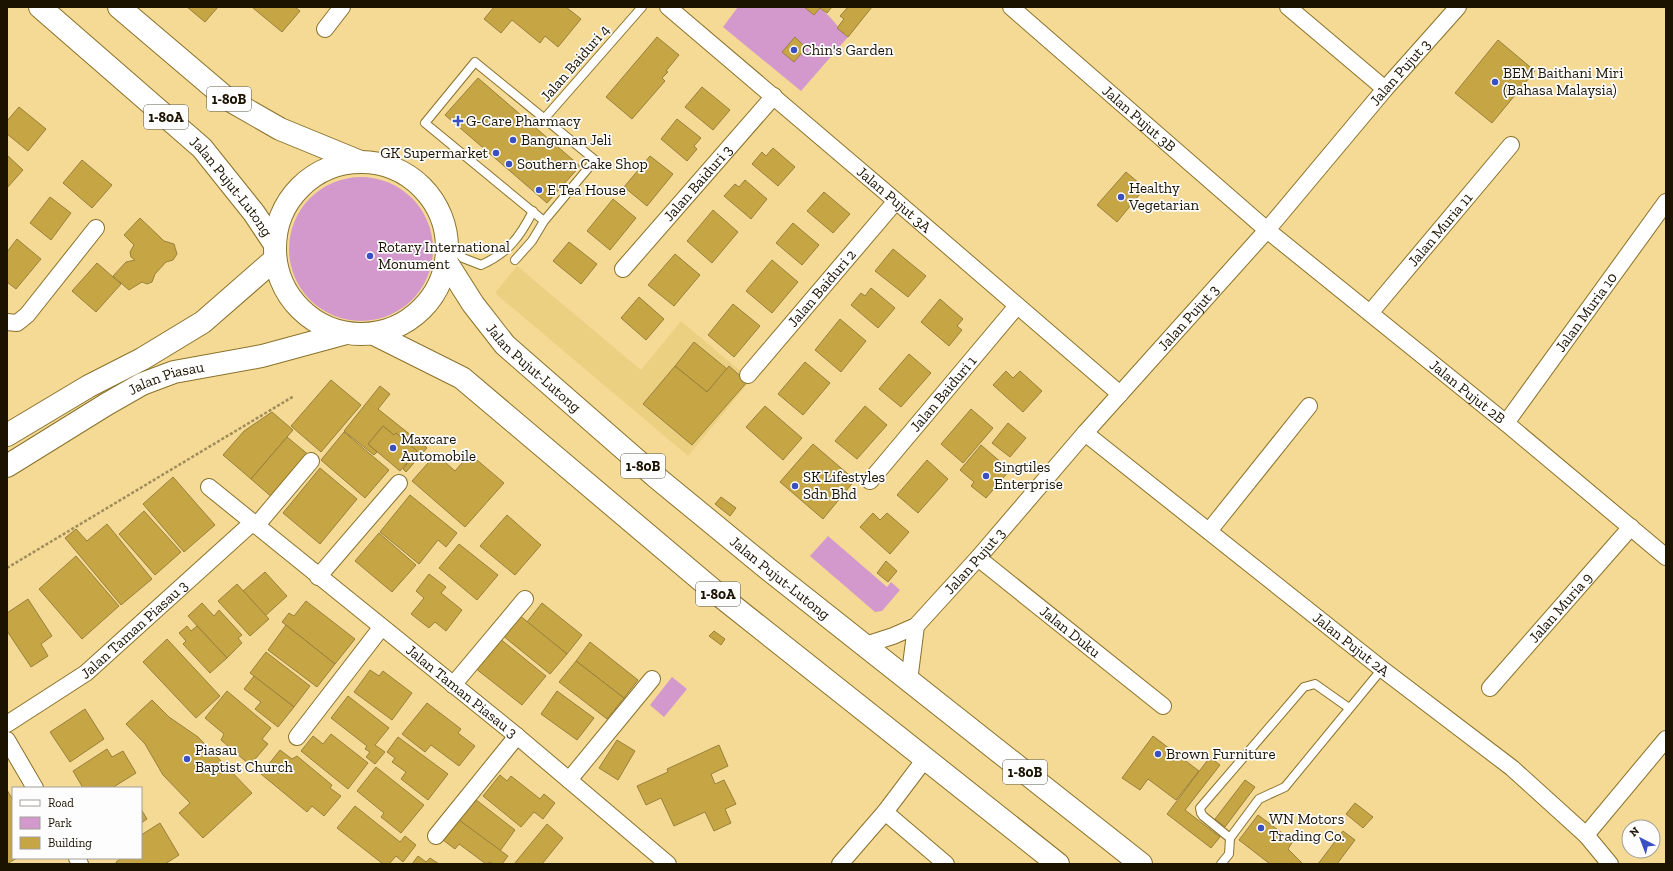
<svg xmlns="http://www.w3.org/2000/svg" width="1673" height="871" viewBox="0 0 1673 871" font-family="'Zilla Slab',serif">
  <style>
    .built { fill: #ecd082 }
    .green { fill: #d399cd }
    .building { fill: #c6a544; stroke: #99813c }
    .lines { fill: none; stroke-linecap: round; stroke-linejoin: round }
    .lane-casing { stroke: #8a722c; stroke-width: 10 }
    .street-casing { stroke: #8a722c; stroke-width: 18 }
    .secondary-casing { stroke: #8a722c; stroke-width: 24 }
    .highway-casing { stroke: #8a722c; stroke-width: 24 }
    .path { stroke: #a08c5b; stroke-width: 2.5; stroke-dasharray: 3 2; stroke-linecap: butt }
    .lane { stroke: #fff; stroke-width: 8 }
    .street { stroke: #fff; stroke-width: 16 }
    .secondary { stroke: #fff; stroke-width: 22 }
    .highway { stroke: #fff; stroke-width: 22 }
    .poi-dot { fill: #3a4fc1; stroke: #fdfdfd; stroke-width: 1.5 }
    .labels { text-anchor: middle; stroke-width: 3.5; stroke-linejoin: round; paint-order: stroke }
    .shield { fill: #fdfdfd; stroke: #5f584c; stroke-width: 1 }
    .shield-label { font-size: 14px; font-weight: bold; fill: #1b1200 }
    .poi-label { font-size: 15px; fill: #1b1200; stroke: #fdfdfd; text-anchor: start }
    .street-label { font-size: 15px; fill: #1b1200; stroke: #fdfdfd }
  </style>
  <rect width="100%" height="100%" fill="#f4da94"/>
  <path class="built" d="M517,266l124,104 40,-49 70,59 -63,76 -193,-163z"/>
  <g class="green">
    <path d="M738,7h66l10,8 6,-7c11,8 18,20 28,29l-47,54 -78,-64z"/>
    <circle cx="361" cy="249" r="72"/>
    <path d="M828,536l59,51 4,-5 9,8 -18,21 -7,1 -65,-56z"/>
    <path d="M672,677l15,12 -23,28 -14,-12z"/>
  </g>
  <g class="building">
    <path d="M187,7h31l-13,15z"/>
    <path d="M254,7h41l5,4 -18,21 -29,-24z"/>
    <path d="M494,7h72l15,12 -23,28 -13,-11 -5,7 -28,-23 -11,13 -17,-14z"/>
    <path d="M804,7h28l-5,6 -7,-5 -6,7z"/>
    <path d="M848,7h24l-24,30 -11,-9 7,-9 -4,-3z"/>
    <path d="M657,37l22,18 -13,16 2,1 -6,6 3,3 -33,38 -26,-22z"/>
    <path d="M795,37l11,11 -12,14 -12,-10z"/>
    <path d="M1498,40l37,31 -43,52 -37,-30z"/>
    <path d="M478,78l102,88 -33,37 -102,-88z"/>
    <path d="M702,87l28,23 -17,20 -28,-23z"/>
    <path d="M19,107l27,22 -18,22 -21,-17v-13z"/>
    <path d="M677,119l24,19 -7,8 3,3 -10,12 -26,-22z"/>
    <path d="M773,148l22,19 -17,19 -26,-22 10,-12 4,4z"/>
    <path d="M7,155l16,15 -16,18z"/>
    <path d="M650,156l23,18 -26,32 -23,-19z"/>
    <path d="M82,160l30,25 -20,23 -29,-25z"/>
    <path d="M1126,172l19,16 -28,34 -20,-17z"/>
    <path d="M745,180l22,19 -16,20 -27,-23 11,-12 4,3z"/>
    <path d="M824,192l26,22 -17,19 -26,-22z"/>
    <path d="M50,197l21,16 -20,27 -21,-17z"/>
    <path d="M613,199l23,19 -26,32 -23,-19z"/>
    <path d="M713,210l25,22 -26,31 -25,-22z"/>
    <path d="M140,218l24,23 10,3 3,10 -4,6 -7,2 -11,12 -3,8 -5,2 -5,-2 -13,8 -16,-14 13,-14 9,-2 -4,-3 -1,-5 4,-7 -10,-10z"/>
    <path d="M793,223l26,22 -17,20 -26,-22z"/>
    <path d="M17,239l24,20 -25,30 -9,-7v-30z"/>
    <path d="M569,242l28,22 -16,20 -28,-23z"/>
    <path d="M893,249l33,27 -18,21 -33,-26z"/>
    <path d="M675,254l25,21 -26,31 -26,-21z"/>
    <path d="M772,260l26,22 -26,31 -26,-22z"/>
    <path d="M97,263l24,21 -25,28 -24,-21z"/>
    <path d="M871,288l24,20 -17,20 -27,-23 10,-12 4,3z"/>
    <path d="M639,297l25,22 -18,21 -25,-22z"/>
    <path d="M940,299l23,20 -6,7 5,4 -13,16 -28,-24z"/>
    <path d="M733,304l27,22 -26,31 -26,-22z"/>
    <path d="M840,319l26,22 -25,31 -26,-22z"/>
    <path d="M694,342l33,27 -20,23 -32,-26z"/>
    <path d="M909,354l22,19 -30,34 -22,-18z"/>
    <path d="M805,362l25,21 -27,32 -25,-21z"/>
    <path d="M675,366l32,26 22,-26 18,16 -55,63 -49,-41z"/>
    <path d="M1006,371l7,7 7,-7 22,20 -19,21 -30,-27z"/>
    <path d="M331,380l30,25 -40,47 -30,-26z"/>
    <path d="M380,386l10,8 -12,15 49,39 -21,24 -3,-3 14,-18 -21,-18 -2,2 -11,-9 -15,18 9,8 -3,3 -30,-24z"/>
    <path d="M765,406l37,32 -19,22 -37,-33z"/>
    <path d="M865,406l22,19 -30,34 -22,-18z"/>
    <path d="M971,409l22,19 -30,35 -22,-19z"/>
    <path d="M272,412l21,18 -42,49 -28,-24 21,-24z"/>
    <path d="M1008,423l18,15 -16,19 -18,-14z"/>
    <path d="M383,426l11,9 2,-2 21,18 -17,20 -32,-27z"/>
    <path d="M344,432l45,38 -24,28 -44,-38z"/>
    <path d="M287,437l23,19 -36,43 -23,-20z"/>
    <path d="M813,444l42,36 -32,39 -43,-37z"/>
    <path d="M981,445l29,25 -24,28 -15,-12 3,-4 -14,-12z"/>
    <path d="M436,454l19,17 15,-17 34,29 -39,44 -53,-46z"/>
    <path d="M927,460l21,19 -30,34 -21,-18z"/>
    <path d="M320,468l37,31 -37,45 -37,-31z"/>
    <path d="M173,477l42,48 -31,27 -41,-48z"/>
    <path d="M410,495l47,38 -11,14 -8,-7 -19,24 -39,-32z"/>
    <path d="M721,497l15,11 -6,8 -15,-12z"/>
    <path d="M144,511l37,41 -26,23 -36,-41z"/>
    <path d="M873,513l7,7 7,-7 22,19 -19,22 -30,-27z"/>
    <path d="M507,515l34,30 -26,30 -35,-29z"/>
    <path d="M107,524l45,55 -31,26 -56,-67 11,-9 11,12z"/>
    <path d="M379,533l37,32 -24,27 -37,-31z"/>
    <path d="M459,544l39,31 -21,25 -38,-32z"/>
    <path d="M76,556l43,50 -37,33 -43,-50z"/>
    <path d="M886,561l11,10 -9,11 -11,-9z"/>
    <path d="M265,572l22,24 -22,20 -22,-25z"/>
    <path d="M429,574l17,13 -5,6 21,17 -16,21 -11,-9 -6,6 -18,-14 13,-16 -8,-7z"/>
    <path d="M237,584l32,35 -19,17 -32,-35z"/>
    <path d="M28,599l24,37 -11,8 7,12 -17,11 -24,-36v-18z"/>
    <path d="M306,601l49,38 -20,25 -53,-42 7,-9 5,3z"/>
    <path d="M202,603l12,13 5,-6 23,25 -4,3 4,5 -15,15 -39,-42z"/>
    <path d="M542,603l40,32 -15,19 -40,-32z"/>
    <path d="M519,615l48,39 -17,20 -48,-39z"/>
    <path d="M286,625l49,39 -18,23 -49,-37z"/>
    <path d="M187,626l4,5 6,-5 30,32 -17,15 -27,-29 3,-3 -7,-8z"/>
    <path d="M714,631l11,8 -4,6 -12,-9z"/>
    <path d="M499,638l47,38 -24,29 -47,-37z"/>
    <path d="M167,639l53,57 -24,22 -53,-56z"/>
    <path d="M590,642l48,38 -14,18 -48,-37z"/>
    <path d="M266,652l44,34 -16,21 -44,-34z"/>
    <path d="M576,661l48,37 -17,21 -48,-37z"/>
    <path d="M370,670l9,6 4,-5 29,22 -20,27 -38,-28z"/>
    <path d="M254,676l40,31 -16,20 -23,-18 6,-7 -17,-13z"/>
    <path d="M227,691l44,37 -9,11 6,5 -18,21 -29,-25 3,-6 -19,-16z"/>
    <path d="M557,691l37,27 -17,22 -36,-26z"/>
    <path d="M348,696l41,32 -14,17 10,7 -10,12 -9,-7 4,-5 -5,-3 2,-3 -36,-28z"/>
    <path d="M152,700l17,17 29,20 54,56 -49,45 -24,-25 11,-10 -27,-28 -18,-31 -19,-20z"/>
    <path d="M427,703l34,26 -3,4 17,13 -16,20 -28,-21 -6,7 -23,-18z"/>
    <path d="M85,709l19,30 -34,23 -20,-30z"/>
    <path d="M331,734l37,29 -20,26 -47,-38 12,-15 10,8z"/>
    <path d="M1153,736l46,35 -23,29 -28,-21 -8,11 -18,-12z"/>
    <path d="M398,737l50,37 -20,26 -27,-21 5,-7 -14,-10 3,-4 -8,-6z"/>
    <path d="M617,740l18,11 -17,29 -19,-12z"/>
    <path d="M719,745l9,21 -17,8 4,10 9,-4 12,24 -11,5 6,14 -17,8 -9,-19 -31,14 -13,-28 -15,7 -9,-19 31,-14 -1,-3z"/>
    <path d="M107,749l5,8 11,-6 13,22 -24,15h-29l-10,-17z"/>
    <path d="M280,750l12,9 5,-3 35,29 -2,3 11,8 -17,20 -12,-10 -5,6 -46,-38z"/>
    <path d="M1210,757l10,8 -35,45 35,27 -9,11 -44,-34z"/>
    <path d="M376,767l48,38 -23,28 -20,-16 3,-4 -27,-22z"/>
    <path d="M500,775l7,6 4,-5 29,23 4,-5 11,9 -12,16 -9,-7 -13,15 -38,-31z"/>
    <path d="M1245,780l10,7 -30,40 -10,-8z"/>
    <path d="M7,790l6,10v58h4l-10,6z"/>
    <path d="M475,799l40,31 -15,21 -41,-31z"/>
    <path d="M1355,803l18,14 -10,11 -17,-14z"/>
    <path d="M355,806l45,36 5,-6 11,9 -13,17 -7,-6 -7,8h-6l-46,-36z"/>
    <path d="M141,809l6,10 -6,4z"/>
    <path d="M1258,815l35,26 -5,8 15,15h-33l-31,-24z"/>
    <path d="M459,820l49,36 -6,8h-8l-4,-2 -4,2 -27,-20 -4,5 -12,-9z"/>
    <path d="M160,823l19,32 -14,9h-48l-1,-2 6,-4h19v-23z"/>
    <path d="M547,824l16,14 -21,26h-28z"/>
    <path d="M1343,831l12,9 -18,24h-19z"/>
    <path d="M418,856l8,6 4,-4 9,6h-27z"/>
  </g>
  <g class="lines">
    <defs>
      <g id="lane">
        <path d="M544,119l98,-112"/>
        <path d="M448,241l15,17 18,7c27,-12 39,-28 52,-54"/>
        <path d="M515,260l17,-19 12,-20 51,-61 -120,-98 -50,61 119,98"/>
        <path d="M1230,838l-27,-22 -2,-3 -1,-5 104,-121 11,-3 34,24"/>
        <path d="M1221,864l8,-10 1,-16 29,-39 26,-12 97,-118"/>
      </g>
      <g id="street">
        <path id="s1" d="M668,7l228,194 224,193"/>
        <path id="s2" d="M1011,7l256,223 239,193 160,134"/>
        <path d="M1288,7l97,82"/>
        <path d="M325,29l17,-22"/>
        <path id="s3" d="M623,269l151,-173"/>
        <path id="s4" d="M1370,313l141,-168"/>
        <path d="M7,322l10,1 10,-8 69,-87"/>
        <path id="s5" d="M748,375l148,-174"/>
        <path id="s6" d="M1506,423l160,-221"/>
        <path id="s7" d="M1085,433l297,236 130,99 74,67 24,29"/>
        <path id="s8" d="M870,481l147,-175"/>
        <path id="s9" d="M209,487l308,249 151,128"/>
        <path d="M256,526l55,-65"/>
        <path d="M1209,531l100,-125"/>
        <path id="s10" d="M978,558l185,148"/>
        <path d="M318,577l81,-94"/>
        <path id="s11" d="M865,645l28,-9 23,-10 62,-68 107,-125 182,-203 118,-141 73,-82"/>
        <path d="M909,681l7,-55"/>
        <path d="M453,685l72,-86"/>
        <path id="s12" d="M1490,688l141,-161"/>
        <path id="s13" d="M7,724l79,-51 166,-150"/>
        <path d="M297,737l84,-109"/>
        <path d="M7,740l28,48"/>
        <path d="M569,780l83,-101"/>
        <path d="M885,812l61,52"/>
        <path d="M1586,835l80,-96"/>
        <path d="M436,836l81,-100"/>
        <path d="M77,858l3,6"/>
        <path d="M840,864l45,-52 40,-53"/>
      </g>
      <g id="secondary">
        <path d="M7,435l82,-49 53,-27 61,-37 71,-62"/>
        <path id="s14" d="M7,466l100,-62 35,-20 32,-12 88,-16 81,-22"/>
      </g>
      <g id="highway">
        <path id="s15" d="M40,7l162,141 52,65 20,30"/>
        <path d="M119,7l107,91 54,31 78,32"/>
        <circle cx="361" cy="248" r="86"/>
        <path id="s16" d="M447,263l26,41 32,41 151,132 112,92 373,295"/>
        <path d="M374,334l88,44 252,213 344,273"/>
      </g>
    </defs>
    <use href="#lane" class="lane-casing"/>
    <use href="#street" class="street-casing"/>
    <use href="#secondary" class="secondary-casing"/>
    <use href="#highway" class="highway-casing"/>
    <path class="path" d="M7,568l287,-172"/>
    <use href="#lane" class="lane"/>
    <use href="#street" class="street"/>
    <use href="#secondary" class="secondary"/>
    <use href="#highway" class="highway"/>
  </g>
  <g class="poi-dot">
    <circle cx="794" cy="50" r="4"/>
    <circle cx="1495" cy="82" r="4"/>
    <path d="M456 115h4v4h4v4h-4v4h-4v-4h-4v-4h4z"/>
    <circle cx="513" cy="140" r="4"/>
    <circle cx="496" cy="153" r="4"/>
    <circle cx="509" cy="164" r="4"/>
    <circle cx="539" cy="190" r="4"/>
    <circle cx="1121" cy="197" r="4"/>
    <circle cx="370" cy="256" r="4"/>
    <circle cx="393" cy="448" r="4"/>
    <circle cx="986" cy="476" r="4"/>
    <circle cx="795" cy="486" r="4"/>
    <circle cx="1158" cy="754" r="4"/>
    <circle cx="187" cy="759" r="4"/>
    <circle cx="1261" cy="828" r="4"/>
  </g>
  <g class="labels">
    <g class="shield">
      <rect x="207" y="87" width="44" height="24" rx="3"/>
      <rect x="144" y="105" width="44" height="24" rx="3"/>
      <rect x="621" y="454" width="44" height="24" rx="3"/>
      <rect x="696" y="582" width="44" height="24" rx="3"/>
      <rect x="1003" y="760" width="44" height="24" rx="3"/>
    </g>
    <g class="shield-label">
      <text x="229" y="104">1-80B</text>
      <text x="166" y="122">1-80A</text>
      <text x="643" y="471">1-80B</text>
      <text x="718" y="599">1-80A</text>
      <text x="1025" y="777">1-80B</text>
    </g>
    <g class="poi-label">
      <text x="802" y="55">Chin's Garden</text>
      <text x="1503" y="78">BEM Baithani Miri<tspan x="1503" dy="17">(Bahasa Malaysia)</tspan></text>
      <text x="466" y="126">G-Care Pharmacy</text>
      <text x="521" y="145">Bangunan Jeli</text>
      <text x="488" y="158" text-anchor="end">GK Supermarket</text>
      <text x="517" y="169">Southern Cake Shop</text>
      <text x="1129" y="193">Healthy<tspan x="1129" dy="17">Vegetarian</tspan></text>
      <text x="547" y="195">E Tea House</text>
      <text x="378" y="252">Rotary International<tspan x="378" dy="17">Monument</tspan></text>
      <text x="401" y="444">Maxcare<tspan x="401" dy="17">Automobile</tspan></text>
      <text x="994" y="472">Singtiles<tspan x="994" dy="17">Enterprise</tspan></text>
      <text x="803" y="482">SK Lifestyles<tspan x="803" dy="17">Sdn Bhd</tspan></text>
      <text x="195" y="755">Piasau<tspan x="195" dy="17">Baptist Church</tspan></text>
      <text x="1166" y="759">Brown Furniture</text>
      <text x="1269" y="824">WN Motors<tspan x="1269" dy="17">Trading Co.</tspan></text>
    </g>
    <g class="street-label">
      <text transform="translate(575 63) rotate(-49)" y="5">Jalan Baiduri 4</text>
      <text dy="5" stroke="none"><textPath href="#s11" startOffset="790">Jalan Pujut 3</textPath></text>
      <text dy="5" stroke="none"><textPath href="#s2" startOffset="170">Jalan Pujut 3B</textPath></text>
      <text dy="5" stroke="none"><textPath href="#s3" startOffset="114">Jalan Baiduri 3</textPath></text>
      <text dy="5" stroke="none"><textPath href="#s15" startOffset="263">Jalan Pujut-Lutong</textPath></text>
      <text dy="5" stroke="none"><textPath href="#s1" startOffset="297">Jalan Pujut 3A</textPath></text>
      <text dy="5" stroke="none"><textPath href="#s4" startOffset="109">Jalan Muria 11</textPath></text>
      <text dy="5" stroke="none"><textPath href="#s5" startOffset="114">Jalan Baiduri 2</textPath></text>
      <text dy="5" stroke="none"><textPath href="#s6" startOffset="137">Jalan Muria 10</textPath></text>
      <text dy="5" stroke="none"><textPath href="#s11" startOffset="466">Jalan Pujut 3</textPath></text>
      <text dy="5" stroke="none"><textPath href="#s16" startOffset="137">Jalan Pujut-Lutong</textPath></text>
      <text dy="5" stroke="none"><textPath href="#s14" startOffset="183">Jalan Piasau</textPath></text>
      <text dy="5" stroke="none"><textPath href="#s2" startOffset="597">Jalan Pujut 2B</textPath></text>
      <text dy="5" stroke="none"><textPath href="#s8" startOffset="114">Jalan Baiduri 1</textPath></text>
      <text dy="5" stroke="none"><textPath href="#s11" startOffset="142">Jalan Pujut 3</textPath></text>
      <text dy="5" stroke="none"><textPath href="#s16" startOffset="461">Jalan Pujut-Lutong</textPath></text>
      <text dy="5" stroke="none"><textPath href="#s12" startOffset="107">Jalan Muria 9</textPath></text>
      <text dy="5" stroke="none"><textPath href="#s13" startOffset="159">Jalan Taman Piasau 3</textPath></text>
      <text dy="5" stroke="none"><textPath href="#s10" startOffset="118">Jalan Duku</textPath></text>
      <text dy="5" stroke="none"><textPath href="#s7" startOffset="340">Jalan Pujut 2A</textPath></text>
      <text dy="5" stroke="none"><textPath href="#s9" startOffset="325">Jalan Taman Piasau 3</textPath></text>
    </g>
  </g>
  <rect width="1673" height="871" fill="none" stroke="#1b1200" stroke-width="16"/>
  <rect x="12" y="787" width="130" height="72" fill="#fdfdfd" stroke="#a39f98"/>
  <rect x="20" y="800" width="20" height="6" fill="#ffffff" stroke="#a39f98"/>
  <text x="48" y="807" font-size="12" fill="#1b1200">Road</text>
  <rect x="20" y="817" width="20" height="12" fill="#d399cd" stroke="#a39f98"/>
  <text x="48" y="827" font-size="12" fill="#1b1200">Park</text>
  <rect x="20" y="837" width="20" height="12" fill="#c6a544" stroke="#a39f98"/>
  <text x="48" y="847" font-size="12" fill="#1b1200">Building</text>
  <g transform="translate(1641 839) rotate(318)"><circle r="19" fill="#fdfdfd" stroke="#a39f98"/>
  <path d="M0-3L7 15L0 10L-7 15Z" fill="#3a4fc1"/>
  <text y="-6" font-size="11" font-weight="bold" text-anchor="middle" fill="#1b1200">N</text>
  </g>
</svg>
